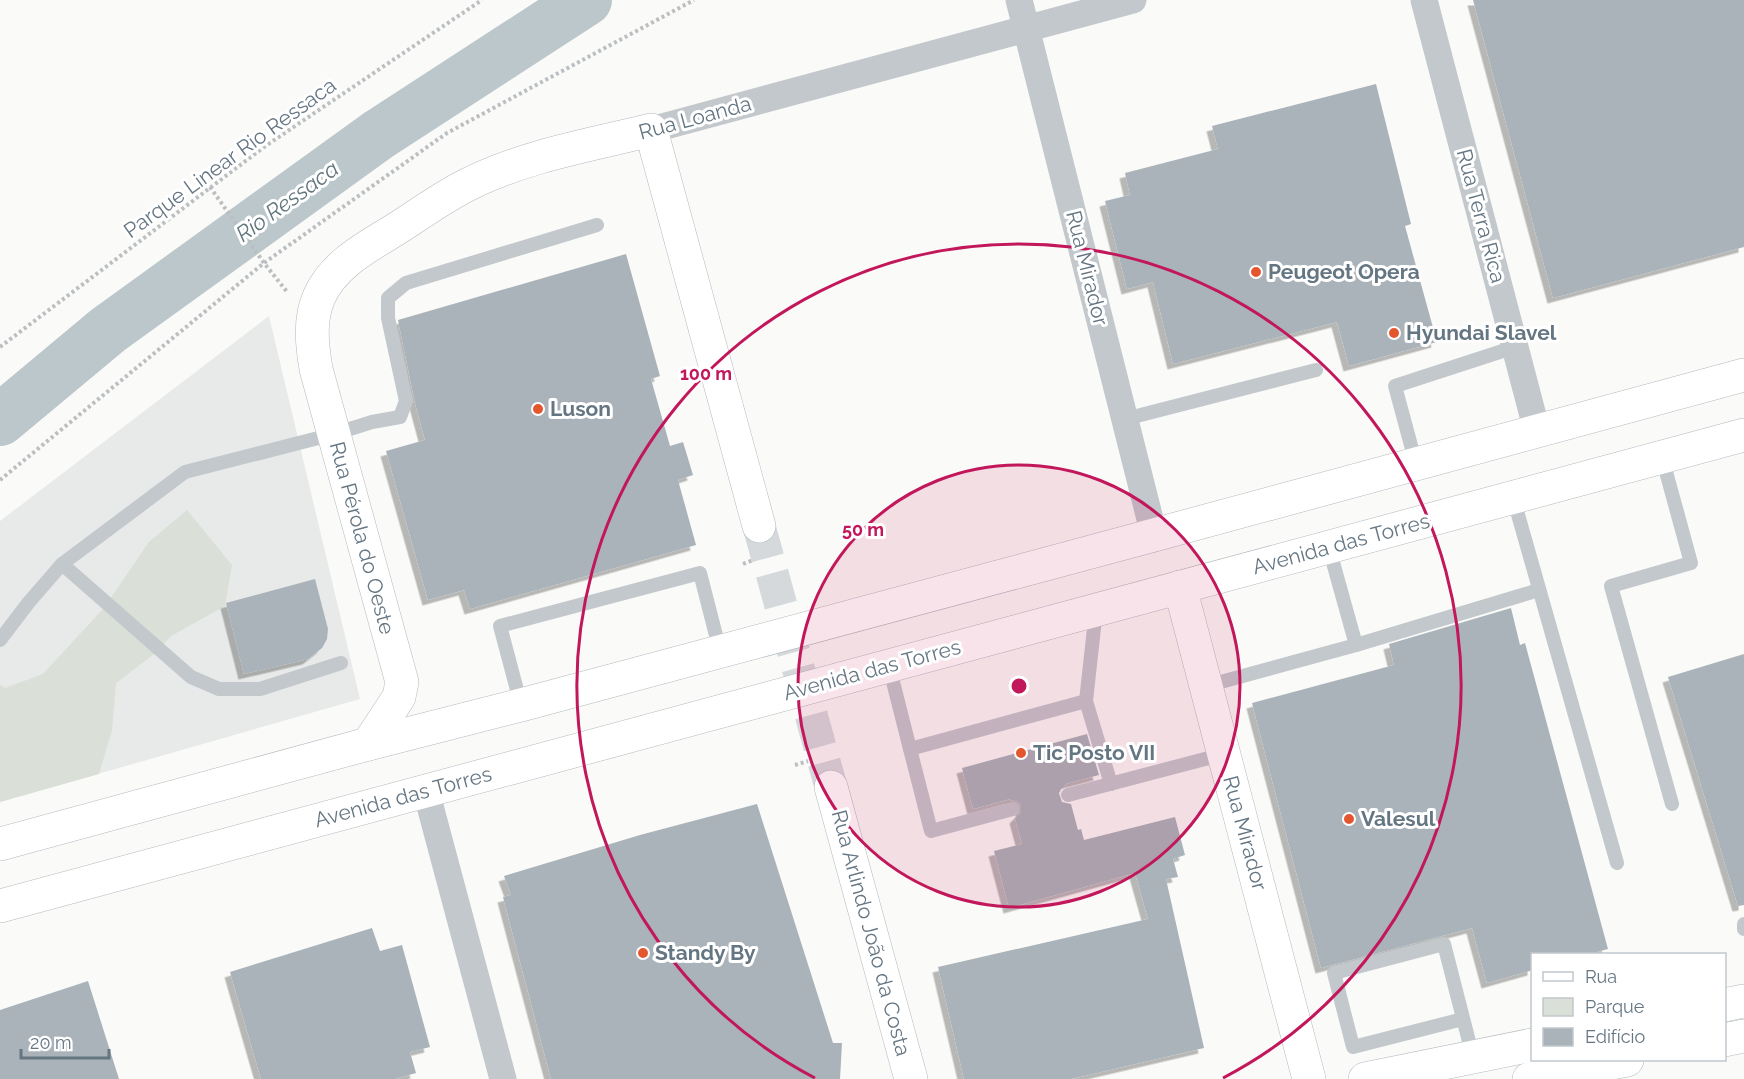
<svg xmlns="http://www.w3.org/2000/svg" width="1744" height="1079" viewBox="0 0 1744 1079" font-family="Raleway,sans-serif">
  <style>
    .built { fill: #e8e9e9 }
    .green { fill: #dadfd7 }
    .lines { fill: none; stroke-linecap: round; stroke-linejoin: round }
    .river { stroke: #bbc7cb; stroke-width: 52 }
    .building { fill: #aab3b9; filter: url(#shadow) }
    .secondary-tunnel { stroke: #d5d9db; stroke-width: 33; stroke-dasharray: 33 16; stroke-linecap: butt }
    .secondary-casing { stroke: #b3babf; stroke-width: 34 }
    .highway-casing { stroke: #b4b9bd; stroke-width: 34 }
    .path { stroke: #bbbfc2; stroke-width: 4; stroke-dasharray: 3 3; stroke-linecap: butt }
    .lane { stroke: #c3c8cc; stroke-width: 14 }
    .street { stroke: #c3c8cc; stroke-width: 27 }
    .secondary { stroke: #fff; stroke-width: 33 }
    .highway { stroke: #fff; stroke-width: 33 }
    .ring { fill: none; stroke: #c2185b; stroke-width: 3 }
    .poi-dot { fill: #e4572e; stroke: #fff; stroke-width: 2 }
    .labels { text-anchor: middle; stroke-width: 6; stroke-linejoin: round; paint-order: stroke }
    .street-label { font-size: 21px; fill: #657683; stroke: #fff }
    .poi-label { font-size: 21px; font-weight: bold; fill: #657683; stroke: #fff; text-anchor: start }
    .water-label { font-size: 22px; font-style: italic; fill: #60757c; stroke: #fff }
    .centre { fill: #c2185b; stroke: #fff; stroke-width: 3 }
    .ring-label { font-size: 18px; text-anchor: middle; font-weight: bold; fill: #c2185b; stroke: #fff; stroke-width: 6; stroke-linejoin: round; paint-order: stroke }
  </style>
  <defs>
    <filter id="shadow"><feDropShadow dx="-5.5" dy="5.5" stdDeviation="0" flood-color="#0004"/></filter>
  </defs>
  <rect width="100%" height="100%" fill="#fafaf8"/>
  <path class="built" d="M269,316l91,383 -360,103v-281z"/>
  <path class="green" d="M187,510l45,55 -7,41 -54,30 -17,18 -38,29 -4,47 -13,44 -99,28v-117l5,3 38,-14 61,-66 45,-66z"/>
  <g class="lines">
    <path class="river" d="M0,420l108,-90 270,-195 208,-135"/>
  </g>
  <g class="building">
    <path d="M1473,0h271v247l-191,51z"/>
    <path d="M1376,84l35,140 -6,2 32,116 -88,24 -12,-44 -164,42 -20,-82 -26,7 -22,-88 25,-6 -5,-22 93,-24 -6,-23z"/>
    <path d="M626,254l34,122 -9,3 19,67 13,-4 10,33 -15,5 18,65 -226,64 -6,-19 -36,10 -42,-149 39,-11 -10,-37 -17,-83z"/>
    <path d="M315,579l13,50 -1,10 -5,9 -14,11 -64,15 -18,-71z"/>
    <path d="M1511,608l9,37 5,-2 83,306 -19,5h-56v16l-46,13 -15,-55 -151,40 -69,-265 142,-38 -5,-21z"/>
    <path d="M1744,654v251l-6,1 -70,-229z"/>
    <path d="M1087,734l12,41 -34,9 1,2 -5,3 -2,4 3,9 9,2 7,26 3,-1 3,11 91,-23 10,38 -12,4 5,18 -12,2 38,169 -133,31h-107l-26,-112 210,-48 -13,-46 -126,35 -15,-57 28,-7 -7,-26 6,-6v-6l-2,-4 -8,-2 -1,-1 -37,10 -11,-41z"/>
    <path d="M757,804l76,239h9l-2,36h-289l-48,-182 8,-2 -7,-19 136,-41z"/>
    <path d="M372,928l8,23 22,-6 28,102 -20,5 6,21 -21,6h-134l-31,-107z"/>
    <path d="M88,981l31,98h-119v-69z"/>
  </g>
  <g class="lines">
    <path class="secondary-tunnel" d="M759,526l72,261"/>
    <defs>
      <g id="secondary">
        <path d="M1180,587l129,492"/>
        <path d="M368,744l31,-47 3,-15 -86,-313c-4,-24 -7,-49 3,-72 14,-32 46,-49 74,-66 24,-15 48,-33 74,-46 57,-29 123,-40 184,-55l108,396"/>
        <path d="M831,787l80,292"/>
        <path d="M1724,1005l20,-4"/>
        <path d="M1724,1040l20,-4"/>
        <path d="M1365,1079l167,-34"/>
        <path d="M1529,1079l98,-19"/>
      </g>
      <g id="highway">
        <path d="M0,844l368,-100 153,-39 633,-170 590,-160"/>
        <path d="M0,906l1744,-471"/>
      </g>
    </defs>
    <use href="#secondary" class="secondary-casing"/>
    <use href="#highway" class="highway-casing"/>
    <g class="path">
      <path d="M210,187l54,76 24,30"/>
      <path d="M0,347l264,-200 218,-147"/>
      <path d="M0,480l264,-217 183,-130 247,-133"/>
      <path d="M743,564l10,-4"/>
      <path d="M795,765l13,-4"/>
    </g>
    <g class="lane">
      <path d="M1125,419l191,-49"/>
      <path d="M1662,457l29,106 -80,23 61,218"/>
      <path d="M1416,464l-21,-78 120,-39"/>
      <path d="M1513,497l104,366"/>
      <path d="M62,564l129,113 28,12h41l81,-26"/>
      <path d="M1096,610l-10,91 25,83"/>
      <path d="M0,640l29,-38 33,-38 123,-92 149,-38 38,-12 28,-5 6,-16 -18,-83v-20l18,-15 191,-58"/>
      <path d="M1356,645l183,-55"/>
      <path d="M889,666l21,83 176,-48"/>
      <path d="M1206,686l150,-41 -27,-97"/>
      <path d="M521,705l-21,-79 200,-53 20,78"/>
      <path d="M910,749l21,82 82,-22"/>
      <path d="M1068,795l156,-41"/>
      <path d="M1744,924v5"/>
      <path d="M1463,1019l-110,28 -19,-74 110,-29 29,113"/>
    </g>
    <g class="street">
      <path d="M1019,0l135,535"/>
      <path d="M1424,0l113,431"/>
      <path d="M651,130l482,-130"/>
      <path d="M426,791l77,288"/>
    </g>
    <use href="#secondary" class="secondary"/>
    <use href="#highway" class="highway"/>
  </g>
  <circle cx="1019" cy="686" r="221" fill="#c2185b" fill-opacity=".12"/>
  <g class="ring">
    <circle cx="1019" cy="686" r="221"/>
    <path d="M815 1078A442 442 0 1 1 1223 1078"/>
  </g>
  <g class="poi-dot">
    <circle cx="1256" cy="272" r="6"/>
    <circle cx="1394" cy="333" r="6"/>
    <circle cx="538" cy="409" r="6"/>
    <circle cx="1021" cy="753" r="6"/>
    <circle cx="1349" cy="819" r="6"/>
    <circle cx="643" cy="953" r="6"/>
  </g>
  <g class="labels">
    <g class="street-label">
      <text transform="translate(695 118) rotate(-15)" y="7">Rua Loanda</text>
      <text transform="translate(230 158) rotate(-36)" y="7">Parque Linear Rio Ressaca</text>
      <text transform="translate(1481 216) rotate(75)" y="7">Rua Terra Rica</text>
      <text transform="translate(1087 268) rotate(76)" y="7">Rua Mirador</text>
      <text transform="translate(362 538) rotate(75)" y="7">Rua Pérola do Oeste</text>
      <text transform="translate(1341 544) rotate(-15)" y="7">Avenida das Torres</text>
      <text transform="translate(872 670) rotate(-15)" y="7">Avenida das Torres</text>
      <text transform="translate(403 797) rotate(-15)" y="7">Avenida das Torres</text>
      <text transform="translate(1245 833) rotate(75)" y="7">Rua Mirador</text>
      <text transform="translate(871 933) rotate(75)" y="7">Rua Arlindo João da Costa</text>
    </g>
    <g class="poi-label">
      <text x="1268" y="279">Peugeot Opera</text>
      <text x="1406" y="340">Hyundai Slavel</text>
      <text x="550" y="416">Luson</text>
      <text x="1033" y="760">Tic Posto VII</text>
      <text x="1361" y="826">Valesul</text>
      <text x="655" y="960">Standy By</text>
    </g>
    <g class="water-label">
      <text transform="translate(287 201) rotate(-36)" y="8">Rio Ressaca</text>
    </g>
  </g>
  <circle cx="1019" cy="686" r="9" class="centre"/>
  <g class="ring-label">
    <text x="706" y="380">100 m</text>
    <text x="863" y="536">50 m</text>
  </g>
  <rect x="1531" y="953" width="195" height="108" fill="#ffffff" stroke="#c1c8cd" stroke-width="1.5"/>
  <rect x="1543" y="972" width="30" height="9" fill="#ffffff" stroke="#c1c8cd" stroke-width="1.5"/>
  <text x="1585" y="983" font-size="18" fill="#657683">Rua</text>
  <rect x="1543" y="998" width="30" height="18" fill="#dadfd7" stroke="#c1c8cd" stroke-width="1.5"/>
  <text x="1585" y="1013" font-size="18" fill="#657683">Parque</text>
  <rect x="1543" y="1028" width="30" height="18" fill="#aab3b9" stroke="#c1c8cd" stroke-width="1.5"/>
  <text x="1585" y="1043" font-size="18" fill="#657683">Edifício</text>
  <path d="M21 1049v9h88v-9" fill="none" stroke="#657683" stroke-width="3"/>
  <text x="30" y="1049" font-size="18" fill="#657683" stroke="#ffffff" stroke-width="4.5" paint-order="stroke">20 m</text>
</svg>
